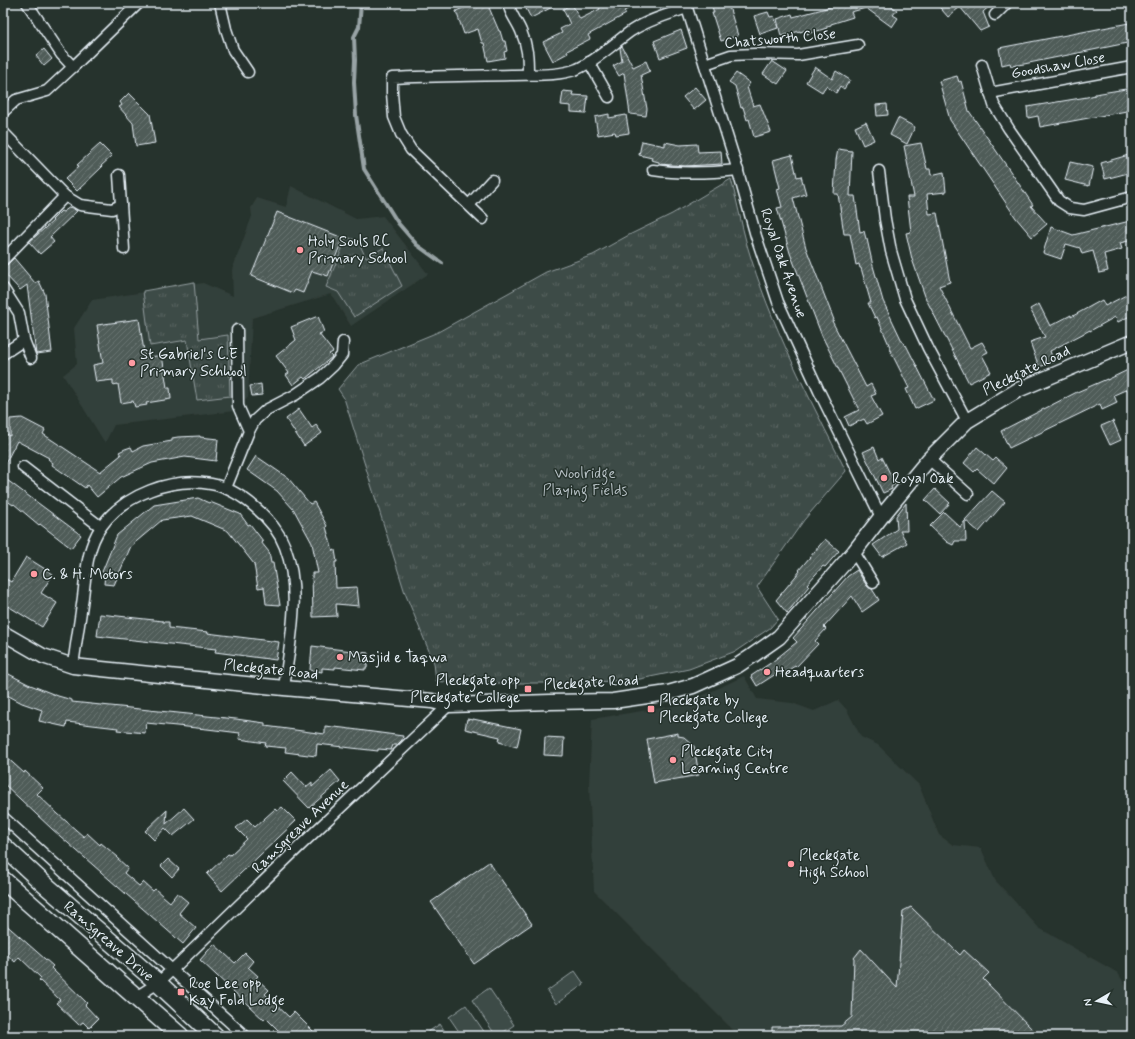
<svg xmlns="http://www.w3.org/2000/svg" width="1135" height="1039" viewBox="0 0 1135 1039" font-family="Mynerve,sans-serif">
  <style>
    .built { fill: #333f3a }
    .grass { fill: #3e4b47; stroke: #939ea0 }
    .park { fill: url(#park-tufts); stroke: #939ea0 }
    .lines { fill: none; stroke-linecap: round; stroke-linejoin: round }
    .stream { stroke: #98a3a5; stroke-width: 4 }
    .building { fill: url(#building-hatch); stroke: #e8f1f8 }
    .minor-casing { stroke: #e8f1f8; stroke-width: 13 }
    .secondary-casing { stroke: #e8f1f8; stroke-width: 17 }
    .trunk-casing { stroke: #e8f1f8; stroke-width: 20 }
    .minor { stroke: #26332d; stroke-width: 10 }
    .secondary { stroke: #26332d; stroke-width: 14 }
    .trunk { stroke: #26332d; stroke-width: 17 }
    .poi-dot { fill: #ff9aa2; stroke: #26332d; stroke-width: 1.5 }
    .labels { text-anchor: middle; stroke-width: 3; stroke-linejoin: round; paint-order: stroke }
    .street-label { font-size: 15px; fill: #e8f1f8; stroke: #26332d }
    .poi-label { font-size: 15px; fill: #e8f1f8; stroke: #26332d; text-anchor: start }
    .park-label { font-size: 15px; fill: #b5bfc3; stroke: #26332d }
  </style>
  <defs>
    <pattern id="park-tufts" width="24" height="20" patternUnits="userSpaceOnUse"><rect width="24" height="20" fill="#3e4b47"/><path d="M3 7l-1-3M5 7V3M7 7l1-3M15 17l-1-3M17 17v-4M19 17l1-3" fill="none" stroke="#5a6562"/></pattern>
    <pattern id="building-hatch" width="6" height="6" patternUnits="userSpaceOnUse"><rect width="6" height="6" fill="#505c59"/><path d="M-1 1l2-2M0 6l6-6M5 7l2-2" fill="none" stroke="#697472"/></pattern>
  </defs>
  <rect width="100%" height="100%" fill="#26332d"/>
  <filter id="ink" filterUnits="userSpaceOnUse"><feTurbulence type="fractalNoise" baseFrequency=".025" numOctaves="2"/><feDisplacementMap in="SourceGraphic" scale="8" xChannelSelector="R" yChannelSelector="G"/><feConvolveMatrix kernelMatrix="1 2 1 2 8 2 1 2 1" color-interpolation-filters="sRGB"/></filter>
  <g filter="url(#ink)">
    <g class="built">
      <path d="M291,186l65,33 27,-3 45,58 -77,52 -20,-32 -79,24 -4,80 -13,3v10l-121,14 -9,18 -42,-68 14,-11 -3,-36 18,-28 111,-17 30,13 -1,-26 20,-54 -1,-8 6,-10 29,9z"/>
      <path d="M744,676l13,23 35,4 22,8 24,-11 9,10 14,27 17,8 41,40 20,50 14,10 28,3 14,32 44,48 79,45 14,23v40h-393l-145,-145 -5,-106 3,-66 93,-15z"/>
    </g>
    <g class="grass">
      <path d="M575,971l9,13 -28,20 -9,-13z"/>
      <path d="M489,988l25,37 -16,11h-2l-24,-36z"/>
      <path d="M466,1005l21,31h-25l-13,-19z"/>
      <path d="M440,1024l8,12h-26z"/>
    </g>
    <g class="park">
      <path d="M731,179c6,22 10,44 16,66 23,79 62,152 99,226l-42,49 -47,67 21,32 -8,9 -34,23 -47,18 -49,10 -59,4h-128l-17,-2 -2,-18 -29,-70 -61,-195 -6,-9 20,-24 80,-33 108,-60 47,-17 36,-20 43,-21z"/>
      <path d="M347,237l11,4 8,17 17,-10 19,38 -48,31 -16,-25 -12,-5z"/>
      <path d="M194,282l5,57 29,-4 2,61 -33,4 -10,-60 -37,6 -7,-55z"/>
    </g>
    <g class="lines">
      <path class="stream" d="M361,3l-2,24 -5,10 1,23 -1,22 2,33 8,54 34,54 19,22 25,18"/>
    </g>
    <g class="building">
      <path d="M475,3h12l12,28h1l3,10h2l2,10 -3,1 1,6 -17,3 -4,-18h-2l-4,-14 -14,5 -8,-23z"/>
      <path d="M523,3h37l-29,15z"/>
      <path d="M597,3h42l-15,8 2,3 -38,21 2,4 -23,12 1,2 -15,8 -10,-19 19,-9 -2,-4 10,-5 -7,-15 9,-5 8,15 20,-10z"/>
      <path d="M711,3h17l10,33 -17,5 -9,-28h2z"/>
      <path d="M845,3h42l10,7 -4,5 5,3 -6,9 -26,-19 -15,4 2,5 -22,7v1l-4,1v2l-20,6 -1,-4 -6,2v-1l-19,5 -4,-17 15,-5 1,3z"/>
      <path d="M936,3h57l-10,9 6,15 -9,4 -20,-24 -12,10z"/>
      <path d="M768,12l2,5 4,-1 4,12 -18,6 -6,-18z"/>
      <path d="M1129,23l2,10h1v9l-108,22 -13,2 -1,-3 -8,2 -3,-17z"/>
      <path d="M681,30l6,18 -27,10 -6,-17z"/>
      <path d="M622,46l11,21 13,-6 4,10 -9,4 6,34 -1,7 -16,-2 -6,-41 -5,3 -6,-10 9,-5 -2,-13z"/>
      <path d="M44,49l8,10 -8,7 -8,-10z"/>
      <path d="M772,61l15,10 -9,13 -15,-10z"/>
      <path d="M815,67l17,12 4,-8 14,9 -6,9 -4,-3 -4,7 -10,-7 -4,6 -16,-10z"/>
      <path d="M736,73l14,10 -3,4 6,19 7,-2 11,28 -17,5 -5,-18 -2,1 -4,-13 -2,1 -6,-22 -6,-4z"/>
      <path d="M957,76l2,6 2,-1 8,30 52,76 12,18 -2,1 16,18 -15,13 -16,-19 -66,-98 -11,-39z"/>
      <path d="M695,87l11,13 -12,10 -11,-13z"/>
      <path d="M1132,88v22l-92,17 -2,-11 -10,2 -1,-11 60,-10 8,-2v-1z"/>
      <path d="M563,91l10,1 -1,3 16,1 -2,17 -15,-1v-6l-10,-1z"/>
      <path d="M129,93l21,21 5,29 -19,3 -3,-23 -14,-16 3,-2 -2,-3z"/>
      <path d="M887,104l1,11 -11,1 -1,-11z"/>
      <path d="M609,114v4l17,-3 3,18 -13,2 -1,-3 -17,3 -3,-18z"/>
      <path d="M898,118l17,9 -8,17 -17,-9z"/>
      <path d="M866,122l8,18 -11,5 -8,-18z"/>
      <path d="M642,141l23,5v-4l15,3 17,-1 1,8 23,-1 1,13 -37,2 -26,-2v-2l-8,-2 1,-2 -13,-3z"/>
      <path d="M921,143l6,26h3l1,6 13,-3 2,20 -19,2 2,20 8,-1 13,69 -11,4 31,62 12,-6 6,10 -6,3 9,17 -22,11 -43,-84 -14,-40 -6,-26 5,-1 -4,-35h7l-10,-51z"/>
      <path d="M100,144l12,12 -11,10 1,1 -25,24 -12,-12 14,-13 -2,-1z"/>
      <path d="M838,149l14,2 -2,45h5l5,36 4,-1 2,8h1l6,27 10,35 19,40 3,5 1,-1 28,55 -19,9 -9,-20 3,-1 -20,-40 1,-1 -13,-30 -2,1 -7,-15h3l-10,-35h-1l-1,-4 -3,1 -6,-31h-6l-6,-40h-4l2,-34z"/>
      <path d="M1132,154v18l-27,7 -4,-16z"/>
      <path d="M792,155l5,22 4,-1 5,18 -13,4 13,50 28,72 -2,1 34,66 5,-3 5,10 -5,2 11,20 -15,8 -3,-5 -15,7 -4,-9 14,-7 -37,-74 -32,-83 -13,-45 5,-1 -5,-18 3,-1 -7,-28z"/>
      <path d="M1070,162l23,5 -4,19 -24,-6z"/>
      <path d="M70,207l7,4 -27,26 4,5 -14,12 -11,-12 24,-21 -1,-1 9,-9 2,1z"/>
      <path d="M277,212l66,26 -15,38 -16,-5 -9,22 -8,-3 -2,3 -42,-17z"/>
      <path d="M1130,221v2h2v17l-12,3 2,6 -18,5 4,17 -9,2 -6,-22 -11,3 -2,-6 -14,-4 -5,15 -18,-6 8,-26 22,8z"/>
      <path d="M14,258l21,25 4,-2 6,13 7,58 -16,2 -9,-69 -7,5 -17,-18 3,-3 -3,-2 4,-2z"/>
      <path d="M1132,292v23l-14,7 -3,-5 -25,14v-1l-40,21 4,11 -15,5 -9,-25 15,-5 -15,-28 9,-5 11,22 21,-11v2l31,-17 3,6z"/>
      <path d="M318,316l6,16 -5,2 14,18 -4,2 3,3 -27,22 -2,-2 -10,8 -7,-10 3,-2 -13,-17 20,-16 -5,-13z"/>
      <path d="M139,319l6,39 17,-3 5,33h3l1,11 -25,4 1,2 -12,2 -2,-6 -12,2 -3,-19 -5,1v-5l-17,2 -3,-17 10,-2 -6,-38z"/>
      <path d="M1132,368v19l-18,8 3,8 -15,7 -2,-6 -91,44 -8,-17 76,-39 30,-13v1z"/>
      <path d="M261,384l1,11 -10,1 -2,-10z"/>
      <path d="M299,409l13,19 4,-3 6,8 -18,13 -18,-27z"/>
      <path d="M22,418l23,12 -2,4 57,38 21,-17 -2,-3 6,-3 6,-2 2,4 10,-5 29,-5v-3l6,-1 22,-1v1l18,2 -2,22 -31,-4 -33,6 -31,14 -24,20 -10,-12 -2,3 -33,-23 1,-2 -5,-4 1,-1 -32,-17 -14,27v-36l7,4v-17z"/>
      <path d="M1113,421l8,19 -11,5 -9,-19z"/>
      <path d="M874,447l5,12 3,-2 13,27 -4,3 1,2 -9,4 -20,-41z"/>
      <path d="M977,447l16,14 3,-3 11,10 -13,16 -17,-15 -3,3 -10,-9z"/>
      <path d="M256,456l32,22 22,26 4,-2 13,24 -1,1 7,24 2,-1 2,12h-2l1,26 21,-1 2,19 -23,-2 1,12 -24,1 -1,-44h6l-6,-30 -18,-33 -17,-19 -30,-21z"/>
      <path d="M3,477l78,58 -10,13 -31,-24 -1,1 -25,-21 -1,1 -10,-7z"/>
      <path d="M935,489l15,14 -10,11 -15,-14z"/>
      <path d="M992,491l13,11 -26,30 -14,-12z"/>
      <path d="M198,498l11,5 1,-1 30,12 8,11 2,-1 13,17 -2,1 8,10 2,11h2l7,42 -14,-1 -2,-17 -6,1 -4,-24 -26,-33 -36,-15 -30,4 -31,26 -17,39 -10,-1 1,-10 -3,-2 15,-37 37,-30z"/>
      <path d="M906,503l1,28h-7l7,12 -25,14 -9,-12 24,-16 -1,-13z"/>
      <path d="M944,512l16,15 5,-6 1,20h-11l-2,4 -6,-3 -17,-16z"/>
      <path d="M825,539l14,12 -14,16 -2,-1 -16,18 2,2 -22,27 -11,-13 24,-29 -1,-1z"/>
      <path d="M26,557l27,17 -12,19 16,10 -15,24 -39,-24v-26l8,5z"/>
      <path d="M857,570l10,16 5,3 7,11 -17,12 -10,-16 -28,31 2,2 -11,12 3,3 -22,23 -1,-1 -14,9 -2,-3 -22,14 -6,-10 21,-14 25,-20 -4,-4 55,-62z"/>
      <path d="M100,614l63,7v1h6v6l39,4 -1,1 72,9 -3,18 -61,-8 1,-3 -119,-13z"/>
      <path d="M312,646l56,7 -1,15h-2v2l-30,-3v2l-13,-1v4l-12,-2z"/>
      <path d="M3,671l25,13 30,12 14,4v2l164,17 29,4v3l60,8v-8l18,2 60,8 -1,4 -5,5h-4l-2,5 -13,-1v2l-61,-7 -1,12 -31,-4 1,-4 -21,-2 1,-3 -27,-4 1,-6 -33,-4 -61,-6 -1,10 -28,-3 1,-2 -51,-6 -1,5 -27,-6 3,-11 -20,-7 -19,-10z"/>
      <path d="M467,719l6,1v-1l48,10 -4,18 -18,-5 1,-5 -35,-8z"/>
      <path d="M678,733v3l6,1 10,9 5,29 -45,8 -7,-44z"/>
      <path d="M545,737l19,1 -1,18 -19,-1z"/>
      <path d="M3,754l21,19 1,-2 18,17 -6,6 21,20 26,23 3,-4 13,12 1,-2 17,14 -1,1 11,10 -4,5 15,13 4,-4 10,9 2,-2 15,13 7,-9 11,9 -9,11 17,15 -13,16 -131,-115 -49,-46z"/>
      <path d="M331,770l9,11 -31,27 -26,-27 9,-9 14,15 6,-5v5z"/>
      <path d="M282,807l14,14 -74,70 -15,-17 21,-20 2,1 17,-16 -11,-11 11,-9 8,8 20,-18 2,2z"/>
      <path d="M184,808l10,11 -21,17 -8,-8 -11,12 -9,-9 22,-21 -1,14z"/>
      <path d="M168,859l11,10 -7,8 -11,-11z"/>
      <path d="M489,862l43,62 -58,40 -43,-62z"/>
      <path d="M911,907l49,48 4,-5 25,23 -6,6 51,52 -5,5h-257v-9l69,-1 11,-9 2,-59 7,-9 36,39 6,-77z"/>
      <path d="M3,922l50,44 -2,2 36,35 -2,2 13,14 -9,9 -6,-6 -4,3 -23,-22 4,-3 -21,-20 2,-2 -22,-21 -4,5 -12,-11z"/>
      <path d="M214,944l21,19 10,-10 8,8 -5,6 10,9 -2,2 13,12 -4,4 24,23 5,-5 24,24h-34l-18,-18 -2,2 -64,-60z"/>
    </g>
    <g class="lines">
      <defs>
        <g id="minor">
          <path d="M27,3l34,51 12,13"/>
          <path d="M220,3l6,26 7,21 15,22"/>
          <path d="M508,3c2,11 9,18 13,28 7,16 7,27 7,43"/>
          <path d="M995,15l12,-12"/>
          <path d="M589,62l20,35"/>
          <path d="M705,64l26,-9 24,-1 43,1 60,-10"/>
          <path d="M982,65l12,40 15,24 50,72 11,7 14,2 48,-13"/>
          <path d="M990,93l142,-26"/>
          <path d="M3,112l13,-12 31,-9 26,-24 66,-64"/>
          <path d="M3,132l62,64 15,9 32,4 9,-4"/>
          <path d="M653,170c28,4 56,3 85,0"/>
          <path d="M879,171l6,48 6,32 14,48 23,49 39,73"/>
          <path d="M119,175l5,74"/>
          <path d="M469,205l23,-25"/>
          <path d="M483,219l-72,-69 -10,-16 -7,-17 -2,-24v-15c40,-2 79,-2 119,-3 22,-1 44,2 66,-6 19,-8 37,-26 54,-38 17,-11 38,-17 56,-23l48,153 21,75 22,66 41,89 62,126"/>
          <path d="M3,260l62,-64"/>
          <path d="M3,288l16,25 5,27 7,18"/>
          <path d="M3,354l21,-14"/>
          <path d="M249,431l6,-11 11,-10 29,-15 25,-17 14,-13 8,-10 1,-13"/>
          <path d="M929,459l39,35"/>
          <path d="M23,467l78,60"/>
          <path d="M226,488l23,-57 -11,-25 -1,-76"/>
          <path d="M854,552l19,31"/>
          <path d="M73,666c3,-23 7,-46 10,-69 3,-24 4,-50 18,-70 23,-33 71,-50 110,-43 29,5 64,36 74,63 17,45 5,94 -1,141"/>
          <path d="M3,817l242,219"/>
          <path d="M136,997l22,-14 15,-14 128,-124 148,-140"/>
        </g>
        <path id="secondary" d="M3,633l40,23 30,10 211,22 148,13 17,4 101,-3 63,-1 55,-8 25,-7 44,-20 15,-10 27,-19 75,-85 27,-35 48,-58 38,-38 51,-31 114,-48"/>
        <g id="trunk">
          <path d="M3,846l40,37 115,100 57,53"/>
          <path d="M3,880l177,156"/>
        </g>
      </defs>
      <use href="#minor" class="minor-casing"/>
      <use href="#secondary" class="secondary-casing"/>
      <use href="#trunk" class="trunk-casing"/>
      <use href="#minor" class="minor"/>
      <use href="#secondary" class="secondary"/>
      <use href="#trunk" class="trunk"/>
    </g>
  </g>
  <g class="poi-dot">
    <circle cx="300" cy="250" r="4"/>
    <circle cx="132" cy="363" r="4"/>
    <circle cx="884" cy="478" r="4"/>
    <circle cx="34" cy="574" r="4"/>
    <circle cx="340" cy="657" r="4"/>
    <circle cx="767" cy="672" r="4"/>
    <rect x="524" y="685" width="8" height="8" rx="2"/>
    <rect x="647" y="705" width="8" height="8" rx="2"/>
    <circle cx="673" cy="760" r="4"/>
    <circle cx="791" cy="864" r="4"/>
    <rect x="177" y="988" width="8" height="8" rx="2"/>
  </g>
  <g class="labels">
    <g class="street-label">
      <text transform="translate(780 38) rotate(-5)" y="5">Chatsworth Close</text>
      <text transform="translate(1058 65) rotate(-10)" y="5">Goodshaw Close</text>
      <text transform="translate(784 263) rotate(71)" y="5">Royal Oak Avenue</text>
      <text transform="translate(1026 370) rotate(-26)" y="5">Pleckgate Road</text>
      <text transform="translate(271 669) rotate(6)" y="5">Pleckgate Road</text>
      <text transform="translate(591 682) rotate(-3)" y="5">Pleckgate Road</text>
      <text transform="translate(300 826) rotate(-44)" y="5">Ramsgreave Avenue</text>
      <text transform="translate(109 941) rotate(41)" y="5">Ramsgreave Drive</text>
    </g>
    <g class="poi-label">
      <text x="308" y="246">Holy Souls RC<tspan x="308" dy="17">Primary School</tspan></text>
      <text x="140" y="359">St Gabriel's C.E<tspan x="140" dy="17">Primary Schhool</tspan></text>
      <text x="892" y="483">Royal Oak</text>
      <text x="42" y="579">C. &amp; H. Motors</text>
      <text x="348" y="662">Masjid e Taqwa</text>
      <text x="775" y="677">Headquarters</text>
      <text x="520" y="685" text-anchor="end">Pleckgate opp<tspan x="520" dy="17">Pleckgate College</tspan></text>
      <text x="659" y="705">Pleckgate by<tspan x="659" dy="17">Pleckgate College</tspan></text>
      <text x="681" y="756">Pleckgate City<tspan x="681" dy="17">Learning Centre</tspan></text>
      <text x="799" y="860">Pleckgate<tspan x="799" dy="17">High School</tspan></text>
      <text x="189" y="988">Roe Lee opp<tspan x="189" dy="17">Kay Fold Lodge</tspan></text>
    </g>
    <g class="park-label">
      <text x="585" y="478">Woolridge<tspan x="585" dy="17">Playing Fields</tspan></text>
    </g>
  </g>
  <rect width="1135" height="1039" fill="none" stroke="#26332d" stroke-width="16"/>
  <rect x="8" y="8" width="1119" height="1023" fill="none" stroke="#e8f1f8" stroke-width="1.5" filter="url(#ink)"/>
  <g transform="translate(1097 1001) rotate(261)" stroke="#26332d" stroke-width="3" paint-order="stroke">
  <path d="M0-3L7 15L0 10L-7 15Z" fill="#e8f1f8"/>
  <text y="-6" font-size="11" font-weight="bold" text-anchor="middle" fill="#e8f1f8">N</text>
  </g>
</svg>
